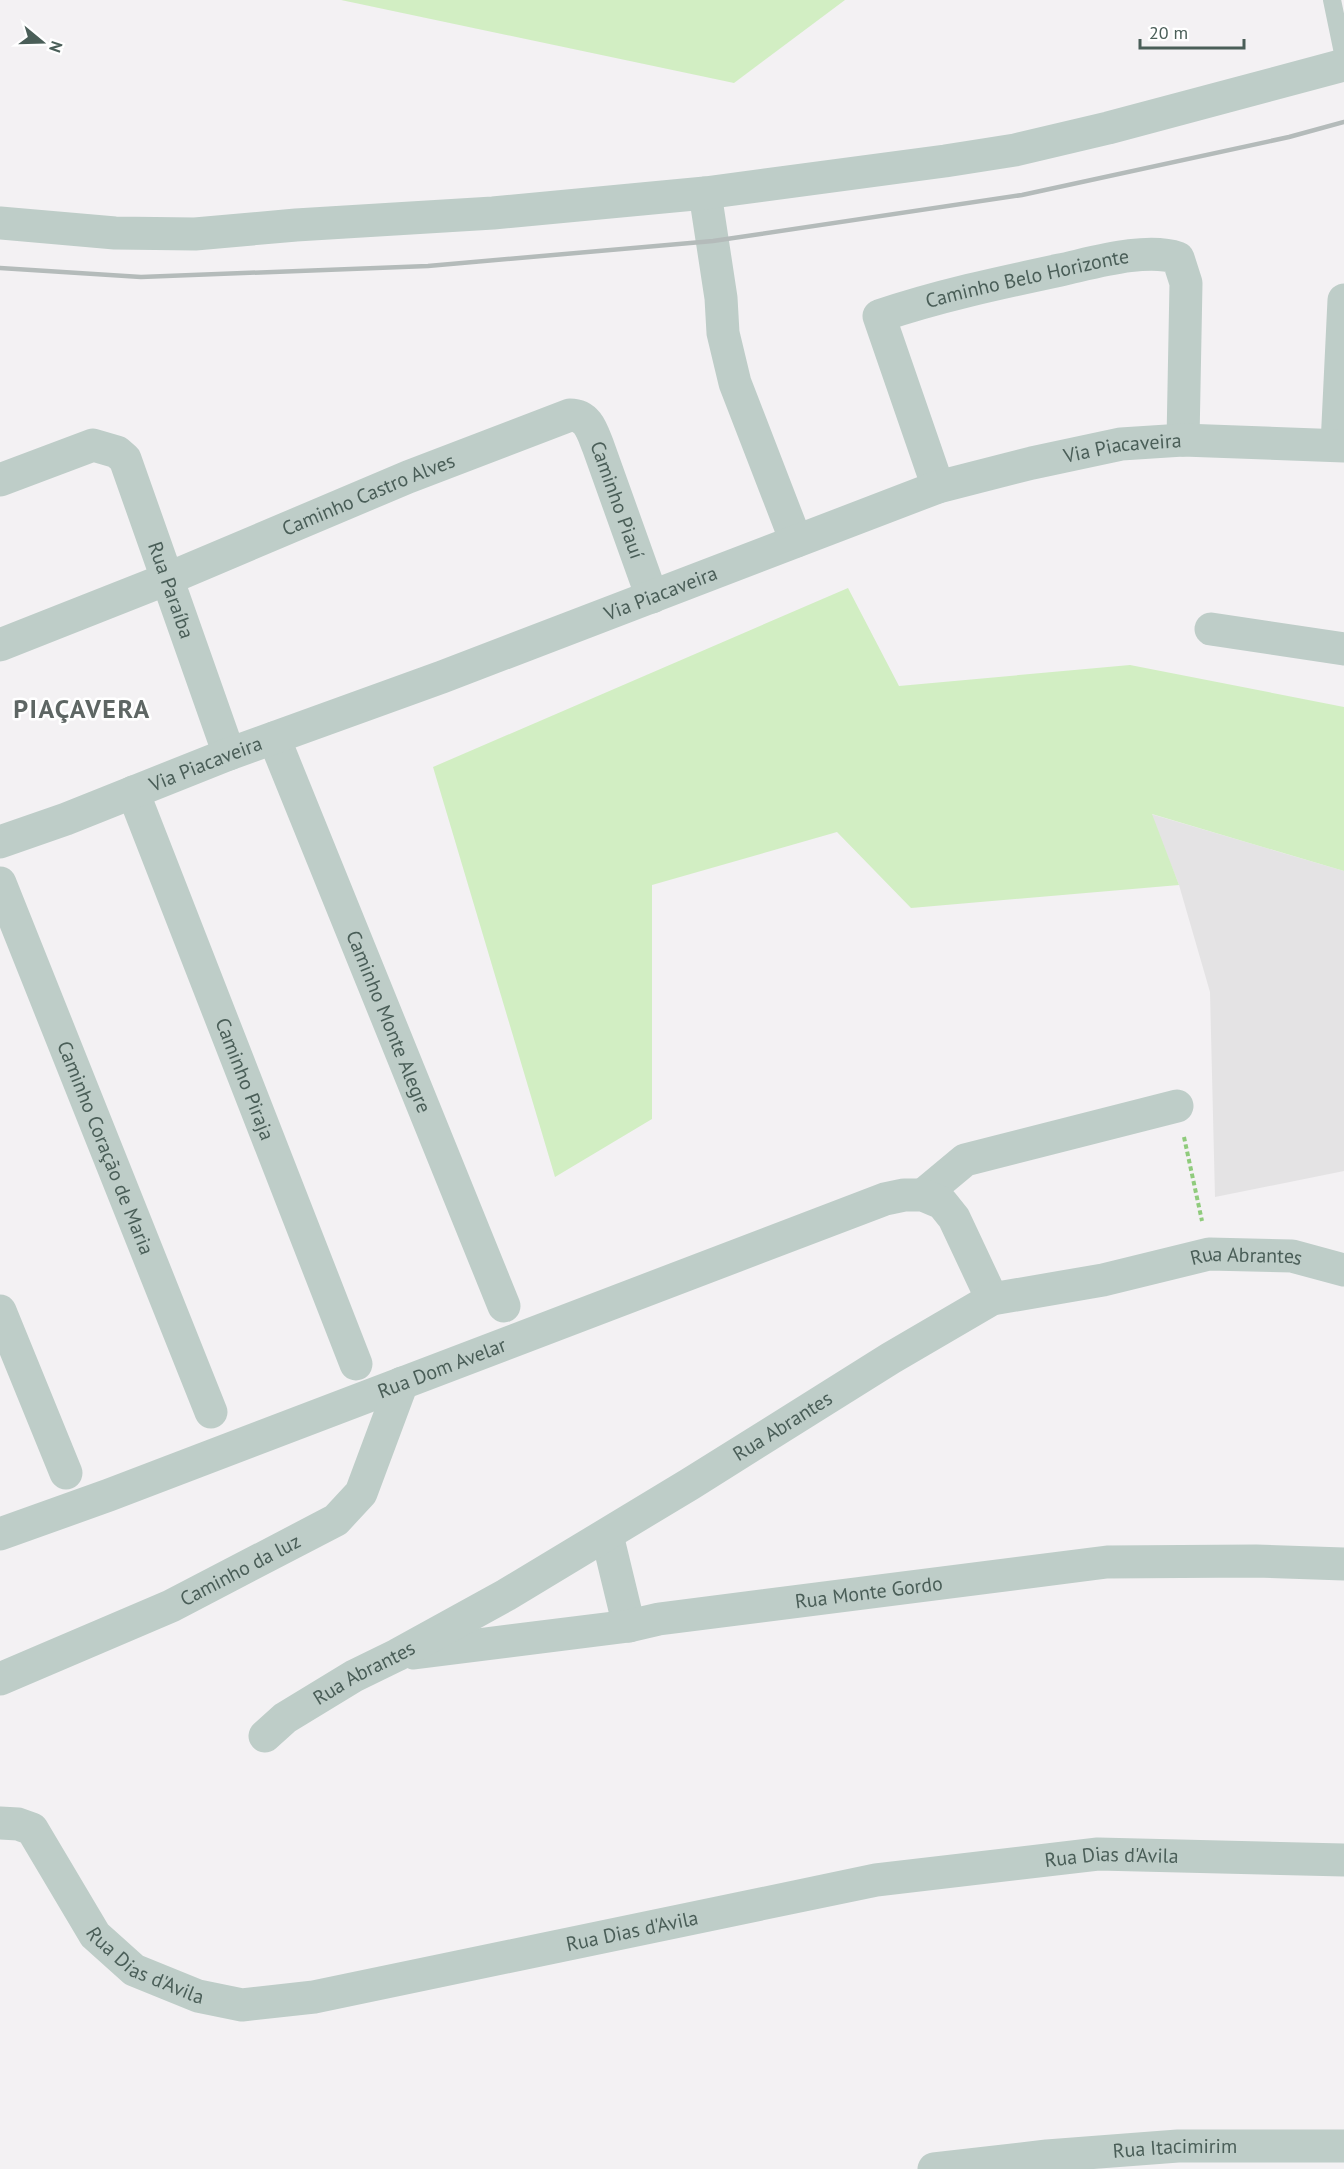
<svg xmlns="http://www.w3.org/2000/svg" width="1344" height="2169" viewBox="0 0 1344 2169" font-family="'PT Sans',sans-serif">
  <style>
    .education { fill: #e4e3e4 }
    .green { fill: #d2eec3 }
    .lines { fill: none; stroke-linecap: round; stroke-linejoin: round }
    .path { stroke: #8fcb7c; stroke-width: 4; stroke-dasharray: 4.5 3; stroke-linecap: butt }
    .service { stroke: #becdc8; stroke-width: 18 }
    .minor { stroke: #becdc8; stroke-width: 33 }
    .tertiary { stroke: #becdc8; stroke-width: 33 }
    .rail { stroke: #b4bbba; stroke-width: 4.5 }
    .labels { text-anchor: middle; stroke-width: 5; stroke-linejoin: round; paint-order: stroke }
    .street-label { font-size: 20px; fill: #4a5e58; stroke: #fff }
    .district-label { font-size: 26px; font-weight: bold; letter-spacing: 1.5px; fill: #5e6664; stroke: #fff }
  </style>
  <rect width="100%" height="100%" fill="#f3f1f3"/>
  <path class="education" d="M1151,814l193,57v300l-129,26 -5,-205 -31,-107z"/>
  <g class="green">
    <path d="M341,0h504l-111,83z"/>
    <path d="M848,588l51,98 231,-21 214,42v164l-192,-57 27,71 -268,23 -74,-76 -185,53v234l-97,58 -122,-410z"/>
  </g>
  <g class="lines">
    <path class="path" d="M1184,1137l18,84"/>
    <path class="service" d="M1332,0l12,58"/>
    <g class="minor">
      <path d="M705,193l16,105 2,35 12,50 61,158"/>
      <path d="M0,223l115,10 80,1 101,-9 197,-12 212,-20 240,-32 70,-11 93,-22 236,-63"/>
      <path d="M1337,445l7,-145"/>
      <path id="s1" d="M0,480l93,-35 24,7 8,7 104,295"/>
      <path id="s2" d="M938,487l-59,-171c59,-20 120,-33 181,-46 33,-7 86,-23 118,-12l8,25 -3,157"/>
      <path d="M1211,629l133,20"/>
      <path id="s3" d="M0,645l167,-66 241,-102 162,-62c18,0 22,16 28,31l54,151"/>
      <path id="s4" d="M274,738l230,568"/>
      <path id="s5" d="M133,792l223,572"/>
      <path id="s6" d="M0,883l211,529"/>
      <path d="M923,1195l42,-35 212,-54"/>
      <path d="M0,1311l66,162"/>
      <path id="s7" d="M0,1534l109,-39 776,-296 19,-4h19l19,8 12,15 38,81"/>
      <path d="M607,1535l22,91"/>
      <path id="s8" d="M414,1653l215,-27 30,-7 448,-57 149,-1 88,3"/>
      <path id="s9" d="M0,1679l171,-73 165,-86 25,-27 41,-110"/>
      <path id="s10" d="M265,1736l20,-18 69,-42 43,-21 109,-60 184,-111 201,-126 101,-59 111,-19 106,-26 83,2 52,14"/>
      <path id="s11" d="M0,1823l18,1 14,5 63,106 39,35 64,26 44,9 72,-8 562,-117 222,-26 246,6"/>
      <path id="s12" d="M934,2169l113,-13 131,-10h166"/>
    </g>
    <path class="tertiary" id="s13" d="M0,842l66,-23 163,-65 213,-77 496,-190 94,-24 89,-19 62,-4 161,6"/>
    <path class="rail" d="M0,268l141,9 287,-11 285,-25 309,-46 267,-58 55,-15"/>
  </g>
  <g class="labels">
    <g class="street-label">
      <text dy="7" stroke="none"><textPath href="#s2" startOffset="334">Caminho Belo Horizonte</textPath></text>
      <text dy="7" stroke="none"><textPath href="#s13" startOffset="1192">Via Piacaveira</textPath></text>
      <text dy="7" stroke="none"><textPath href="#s3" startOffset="398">Caminho Castro Alves</textPath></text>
      <text dy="7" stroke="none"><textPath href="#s3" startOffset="717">Caminho Piauí</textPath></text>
      <text dy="7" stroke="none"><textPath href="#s1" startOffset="274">Rua Paraíba</textPath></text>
      <text dy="7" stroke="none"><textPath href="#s13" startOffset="706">Via Piacaveira</textPath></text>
      <text dy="7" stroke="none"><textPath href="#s13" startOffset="220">Via Piacaveira</textPath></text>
      <text dy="7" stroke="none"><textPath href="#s4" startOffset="306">Caminho Monte Alegre</textPath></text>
      <text dy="7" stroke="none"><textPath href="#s5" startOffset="308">Caminho Piraja</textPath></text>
      <text dy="7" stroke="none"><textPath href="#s6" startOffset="285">Caminho Coração de Maria</textPath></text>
      <text dy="7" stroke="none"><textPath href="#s10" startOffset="1108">Rua Abrantes</textPath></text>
      <text dy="7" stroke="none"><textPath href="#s7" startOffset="472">Rua Dom Avelar</textPath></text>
      <text dy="7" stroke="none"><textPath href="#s10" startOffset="604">Rua Abrantes</textPath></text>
      <text dy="7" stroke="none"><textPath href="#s9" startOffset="264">Caminho da luz</textPath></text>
      <text dy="7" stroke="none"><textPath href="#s8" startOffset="459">Rua Monte Gordo</textPath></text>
      <text dy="7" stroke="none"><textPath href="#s10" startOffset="118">Rua Abrantes</textPath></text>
      <text dy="7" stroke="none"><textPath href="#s11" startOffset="1206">Rua Dias d'Avila</textPath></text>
      <text dy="7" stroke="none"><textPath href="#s11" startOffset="720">Rua Dias d'Avila</textPath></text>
      <text dy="7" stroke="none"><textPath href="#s11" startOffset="216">Rua Dias d'Avila</textPath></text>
      <text dy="7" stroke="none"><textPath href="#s12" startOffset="242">Rua Itacimirim</textPath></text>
    </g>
    <g class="district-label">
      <text x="82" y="718">PIAÇAVERA</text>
    </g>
  </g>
  <g transform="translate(42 42) rotate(109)" stroke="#ffffff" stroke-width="4.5" paint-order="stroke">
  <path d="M0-4.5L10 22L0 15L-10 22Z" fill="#4a5e58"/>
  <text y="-9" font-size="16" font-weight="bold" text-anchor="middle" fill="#4a5e58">N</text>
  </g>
  <path d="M1140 39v9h104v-9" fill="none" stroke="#4a5e58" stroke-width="3"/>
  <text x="1149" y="39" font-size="18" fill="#4a5e58" stroke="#ffffff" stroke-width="4.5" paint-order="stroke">20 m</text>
</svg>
